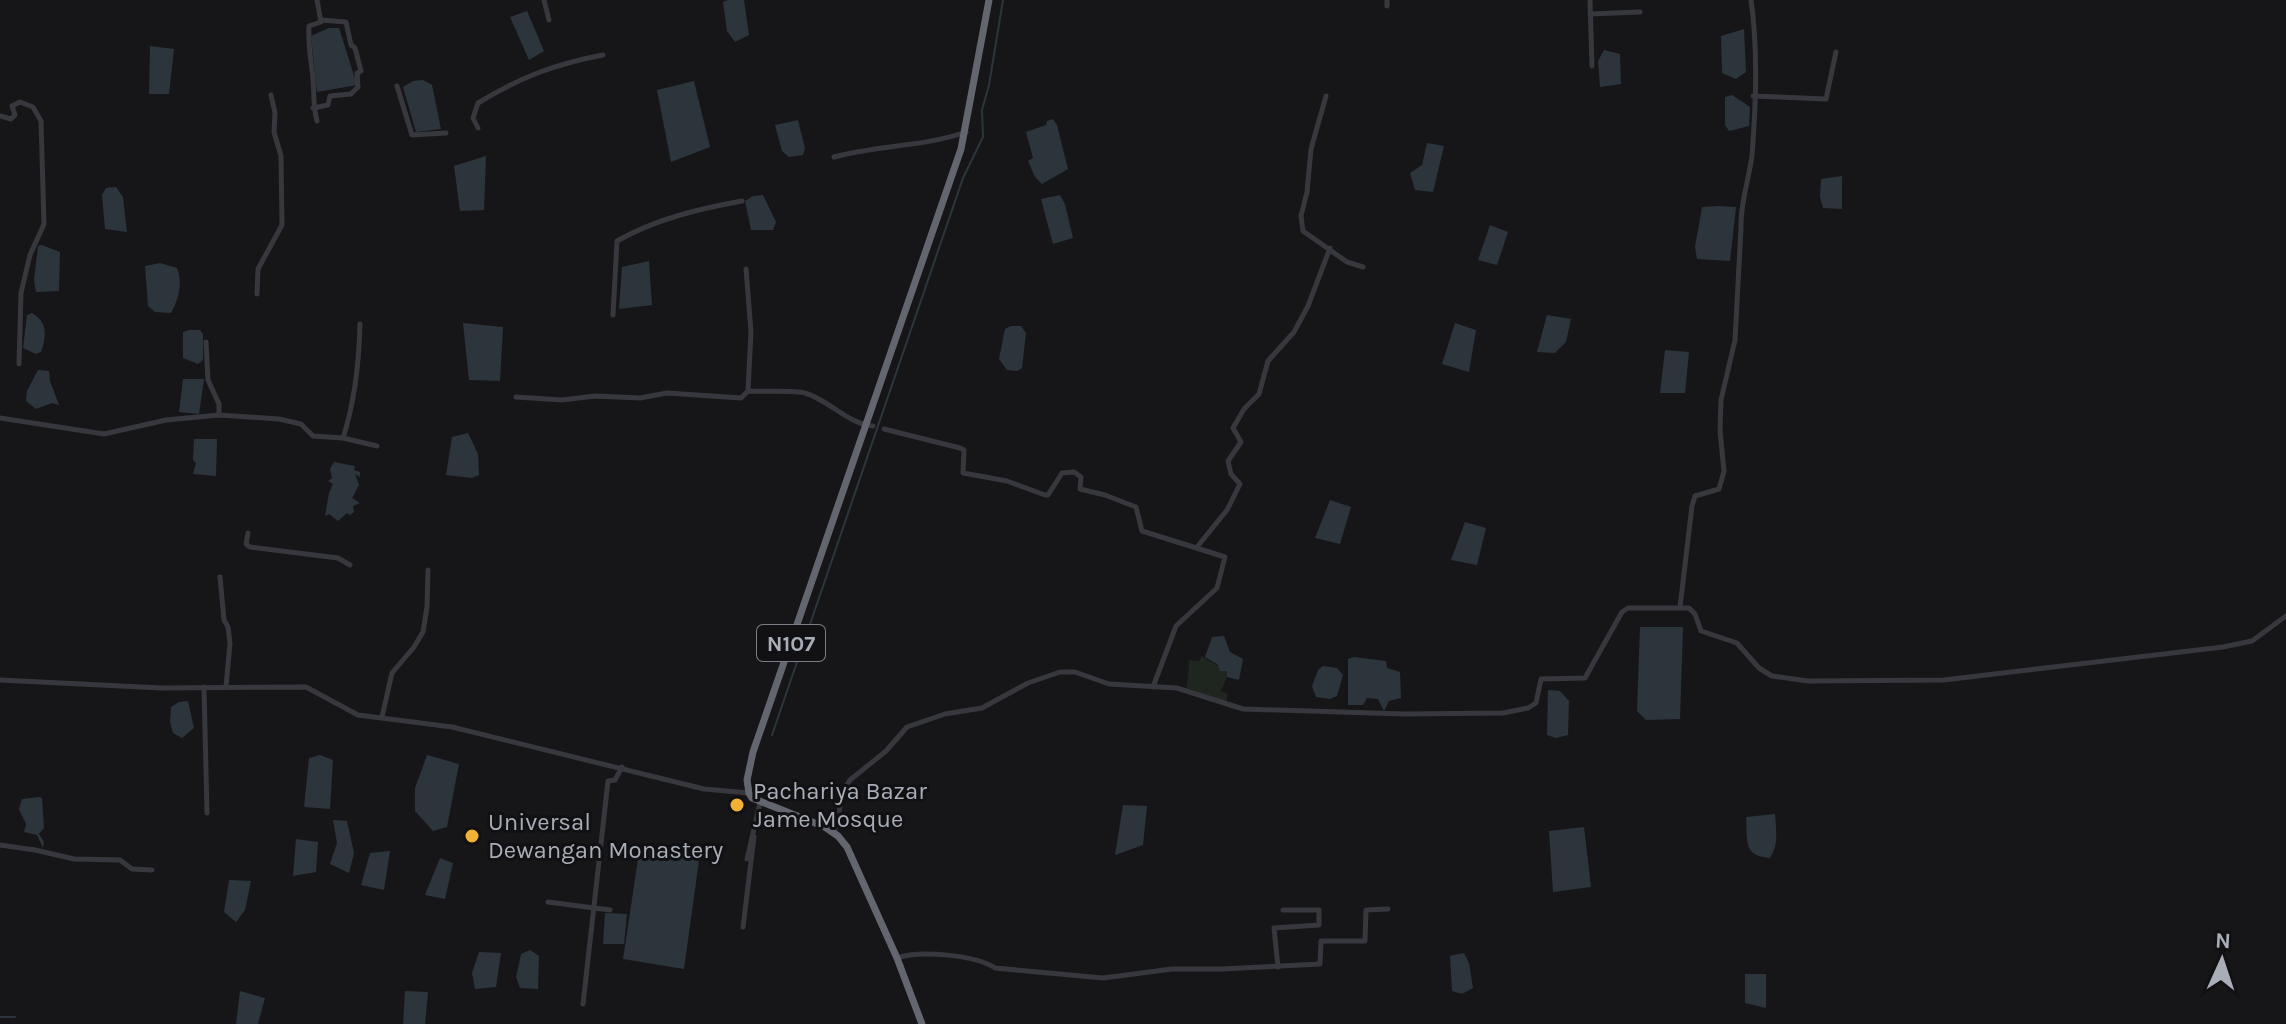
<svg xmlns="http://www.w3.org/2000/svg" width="2286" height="1024" viewBox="0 0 2286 1024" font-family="Karla,sans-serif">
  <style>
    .green { fill: #1e261f }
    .water { fill: #2c353c }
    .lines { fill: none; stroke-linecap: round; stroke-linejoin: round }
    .stream { stroke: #2c353c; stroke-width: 2 }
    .minor { stroke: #37383d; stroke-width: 5 }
    .highway { stroke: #63666e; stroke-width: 7 }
    .poi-dot { fill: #f2b134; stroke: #111113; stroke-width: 3 }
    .labels { text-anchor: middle; stroke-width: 6; stroke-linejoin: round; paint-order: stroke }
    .shield { fill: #111113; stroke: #7b7e86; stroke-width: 2 }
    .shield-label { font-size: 22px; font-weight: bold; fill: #a8adb8 }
    .poi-label { font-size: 24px; fill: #a8adb8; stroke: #111113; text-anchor: start }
  </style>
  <rect width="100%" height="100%" fill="#161618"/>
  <path class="green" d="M1201,656l26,15v6l-6,14 7,3 -2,9 -39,-15 2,-28 11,1z"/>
  <g class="water">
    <path d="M728,0h16l5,35 -14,7 -8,-11 -4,-29z"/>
    <path d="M527,11l17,40 -15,9 -19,-43z"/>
    <path d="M329,28h10l18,57 -40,7 -6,-56z"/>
    <path d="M1744,29l2,43 -10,7 -14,-6 -1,-37z"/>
    <path d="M150,46l24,3 -5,45h-20z"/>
    <path d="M1604,50l16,4 1,30 -21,3 -2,-26z"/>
    <path d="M423,80l9,5 9,44 -25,3 -13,-45 10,-6z"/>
    <path d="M694,81l16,66 -39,15 -14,-72z"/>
    <path d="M1732,95l18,12 -1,19 -20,5 -4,-6v-28z"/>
    <path d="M1053,119l4,6 11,44 -26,15 -7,-7 -7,-16 5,-3 -7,-26 20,-7 1,-4z"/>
    <path d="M798,120l7,28 -2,7 -14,2 -7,-6 -7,-26z"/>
    <path d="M1427,143l17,3 -11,46 -18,-2 -5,-17 12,-8z"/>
    <path d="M486,156l-2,54 -24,1 -6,-45z"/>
    <path d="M1842,176v33l-19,-1 -3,-11 1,-18z"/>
    <path d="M116,187l7,10 4,35 -22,-3 -3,-34 4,-7z"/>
    <path d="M763,195l13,27 -3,8h-22l-6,-29 8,-5z"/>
    <path d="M1060,195l5,9 8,34 -20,6 -12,-45z"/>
    <path d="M1718,206l18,1 -6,54 -33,-2 -2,-12 7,-40z"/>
    <path d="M1490,225l18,7 -11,33 -19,-5z"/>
    <path d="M42,245l18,7 -1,39 -23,1 -2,-12 4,-34z"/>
    <path d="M649,261l3,44 -33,4 3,-42z"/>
    <path d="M160,263l17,5c6,15 2,30 -6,45l-16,-1 -7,-6 -3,-40z"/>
    <path d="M32,313c15,9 15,21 9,39l-5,2 -13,-6 4,-33z"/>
    <path d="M1547,315l24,4 -5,23 -11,11 -18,-1z"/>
    <path d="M463,323l40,4 -3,54 -31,-1z"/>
    <path d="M1455,323l21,7 -7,42 -27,-8z"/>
    <path d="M1011,326h10l5,7 -4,35 -5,3 -10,-1 -8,-11 6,-30z"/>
    <path d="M189,330h11l3,4v26l-5,4 -15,-6v-26z"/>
    <path d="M1665,350l24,2 -4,41h-25z"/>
    <path d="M38,370l11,1 1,10 9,24 -7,-2 -16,6 -10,-8 1,-10z"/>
    <path d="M183,379h21l-5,35 -20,-2z"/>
    <path d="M468,433l10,21 1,21 -7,3 -26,-3 6,-38z"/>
    <path d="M194,439h23l-1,37 -23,-2 3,-11 -3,-3z"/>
    <path d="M334,462l21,4 -1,4 6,2v5l-5,-3 4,11 -7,13 8,5 -7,3 1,6 -4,3 -3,-2 -9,8 -9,-7 -4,2 4,-23 4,-9 -5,-3 4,-3 -2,-9z"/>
    <path d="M1330,500l21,7 -11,37 -25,-6z"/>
    <path d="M1465,522l21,6 -9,37 -26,-5z"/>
    <path d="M1640,627h43l-3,92 -34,1 -9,-9z"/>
    <path d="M1224,636l6,16 13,7 -4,21 -12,-3v-6h-7l-2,-6 -13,-8 7,-20z"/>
    <path d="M1354,657l32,4 1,7 13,4 1,26 -12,3 -5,10 -6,-12 -11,-1 -4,7h-15v-46z"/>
    <path d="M1323,666l14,2 6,7 -6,21 -7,3 -14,-2 -4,-11 6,-16z"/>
    <path d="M1548,690l12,1 9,10 -1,34 -12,3 -9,-3z"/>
    <path d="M188,701l6,27 -12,10 -9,-5 -3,-11 1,-15 8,-5z"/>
    <path d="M320,755l13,5 -3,49 -26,-2 5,-49z"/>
    <path d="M427,755l32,9 -12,63 -14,4 -18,-20v-23z"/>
    <path d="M39,797l3,1 2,30 -5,6 5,8 -1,6 -6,-13 -13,-3 2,-8 -7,-15 3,-10z"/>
    <path d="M1123,805l24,1 -4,39 -28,10z"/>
    <path d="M1775,814c1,16 4,31 -5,44 -28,-2 -22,-18 -24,-41z"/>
    <path d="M333,820l14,1 7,32 -5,20 -19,-9 7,-21z"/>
    <path d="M1584,827l7,60 -38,5 -4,-61z"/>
    <path d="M296,839l22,3 -2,30 -23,4z"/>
    <path d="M640,846l60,7 -16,116 -61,-10z"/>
    <path d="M390,851l-6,39 -23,-5 9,-32z"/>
    <path d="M440,858l13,5 -8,36 -20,-4z"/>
    <path d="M229,880l22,1 -6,29 -9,12 -12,-10z"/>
    <path d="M605,913l22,1 -3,30h-21z"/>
    <path d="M530,950l9,6 -1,33 -18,-1 -4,-11 5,-23z"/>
    <path d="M479,952l22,1 -5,34 -21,2 -3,-16z"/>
    <path d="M1464,953l5,10 4,25 -11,6 -10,-3 -2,-35z"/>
    <path d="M1745,974h21v34l-21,-5z"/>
    <path d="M240,991l25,7 -7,26h-22z"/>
    <path d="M405,991l23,1 -3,32h-22z"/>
  </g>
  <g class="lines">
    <g class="stream">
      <path d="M772,735l191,-557 20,-41 -1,-27 7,-25 14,-85"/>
      <path d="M0,1017h15"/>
    </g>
    <g class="minor">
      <path d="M317,0l4,22 -12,4c-1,16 1,28 3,44 3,17 0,34 5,51"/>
      <path d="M544,0l5,20"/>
      <path d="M1590,0l2,66"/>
      <path d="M1387,6v-6"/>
      <path d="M1590,14l50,-2"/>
      <path d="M397,86l15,49 34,-2"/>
      <path d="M1326,96l-15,53 -4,43 -6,24 2,15 44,31 16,5"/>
      <path d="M1753,96l73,3 10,-47"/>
      <path d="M313,108l15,-3 2,-9 21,-2 7,-7 -1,-14 4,-2 -6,-23 -4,-3 -5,-23 -25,-2"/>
      <path d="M0,116l11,3 4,-4 -3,-9 8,-4 13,5 8,14 3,103 -14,31 -9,38 -2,71"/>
      <path d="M478,128l-5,-10 5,-15c41,-25 76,-39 125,-48"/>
      <path d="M834,157c43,-12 89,-10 132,-25"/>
      <path d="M746,269l5,63 -3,59c14,1 48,-1 57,2 24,7 43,31 68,33"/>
      <path d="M257,294l1,-25 24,-44 -1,-69 -7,-24 1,-19 -4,-18"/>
      <path d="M613,315l4,-74c39,-22 81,-32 125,-40"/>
      <path d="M206,342l2,38 11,24v11"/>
      <path d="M516,397l46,3 33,-4 45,2 27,-5 74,5 7,-7"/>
      <path d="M0,418l104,16 62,-14 53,-5 60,4 22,5 12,12 30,2 34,8"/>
      <path d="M884,429l76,19 4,2 -1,23 44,8 38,14h3l14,-22 12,-1 7,5 -1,12 25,6 31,12 6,24 83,26 -8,31 -41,38 -23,61"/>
      <path d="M343,438c12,-37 16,-75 17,-114"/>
      <path d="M248,533l-2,11 4,3 88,11 12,7"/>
      <path d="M1197,547l30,-37 13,-26 -9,-10 -3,-13 13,-19 -8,-14 11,-19 15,-15 9,-33 26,-29 14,-26 22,-58"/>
      <path d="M220,577l4,43 4,7 2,16 -4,44"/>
      <path d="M1680,607l12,-101 3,-10 24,-7 5,-18 -4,-40 1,-31 14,-60 6,-112c-1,-25 8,-48 11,-73 4,-49 6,-107 -1,-155"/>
      <path d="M0,680l161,8 145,-1 52,28 94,12 252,62 45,4"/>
      <path d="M204,687l3,126"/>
      <path d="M382,717l10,-44 22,-26 9,-15 4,-25 1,-37"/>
      <path d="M833,832l4,-7 5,-31 8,-14 36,-29 21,-24 38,-13 37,-6 46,-25 32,-11h15l34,12 68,4 66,21 161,5 99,-1 25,-5 8,-5 5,-24 44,-1 37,-66 6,-4h61l6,6 6,17 36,12 22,25 13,8 36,5 136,-1 279,-33 29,-6 34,-25"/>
      <path d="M0,845l35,5 39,9 46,1 12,9 20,1"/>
      <path d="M747,859l13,-56"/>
      <path d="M548,902l62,8"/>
      <path d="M743,927l11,-90"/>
      <path d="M897,958c23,-8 79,-3 98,10l108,10 69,-9h50l98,-5 1,-23h44l1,-31 22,-1"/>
      <path d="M1278,967l-4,-39 45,-3v-15h-36"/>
      <path d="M583,1004l25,-223 7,-1 7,-13"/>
    </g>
    <path class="highway" d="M922,1024l-25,-66 -50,-111 -9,-11 -13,-9 -73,-29 -3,-5 -2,-13 6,-28 208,-603 28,-149"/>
  </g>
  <g class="poi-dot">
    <circle cx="737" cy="805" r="8"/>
    <circle cx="472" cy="836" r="8"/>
  </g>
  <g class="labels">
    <rect class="shield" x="757" y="625" width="68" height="36" rx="6"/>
    <g class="shield-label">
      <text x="791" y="651">N107</text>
    </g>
    <g class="poi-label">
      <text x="753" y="799">Pachariya Bazar<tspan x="753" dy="28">Jame Mosque</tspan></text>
      <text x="488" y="830">Universal<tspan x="488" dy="28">Dewangan Monastery</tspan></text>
    </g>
  </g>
  <g transform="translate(2222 960) rotate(3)" stroke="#111113" stroke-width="6" paint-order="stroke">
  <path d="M0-6L14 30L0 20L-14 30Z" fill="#a8adb8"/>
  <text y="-12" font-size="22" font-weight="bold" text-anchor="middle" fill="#a8adb8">N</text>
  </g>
</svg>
